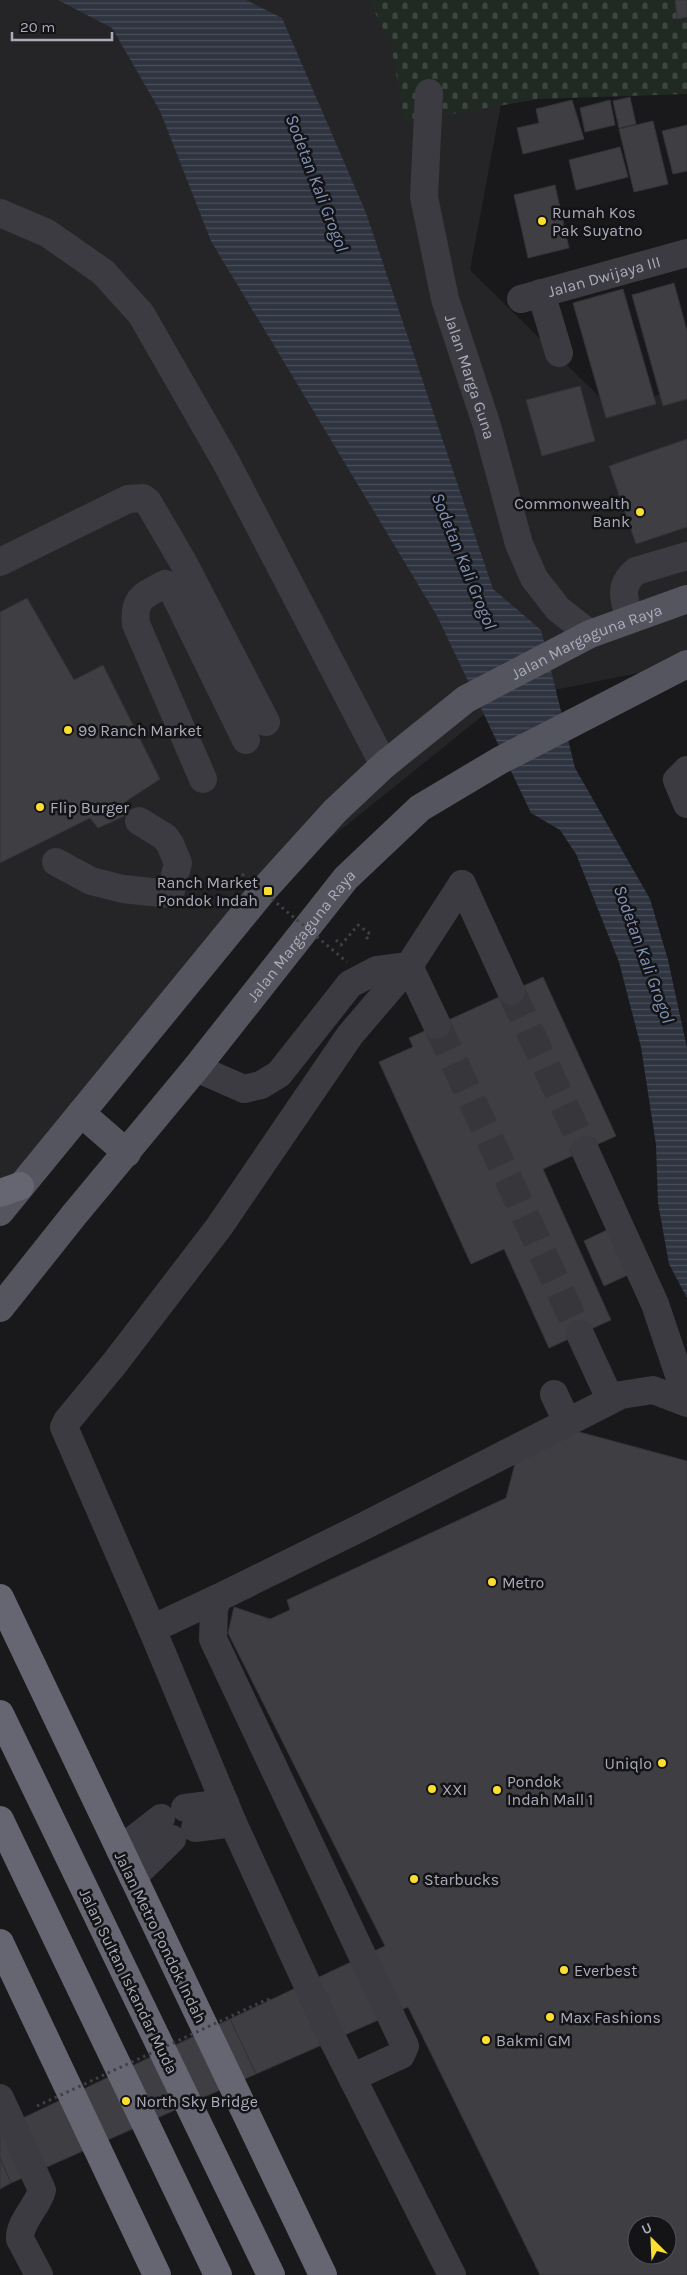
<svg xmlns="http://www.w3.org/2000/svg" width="687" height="2275" viewBox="0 0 687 2275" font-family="Karla,sans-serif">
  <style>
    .built { fill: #252528 }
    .cemetery { fill: url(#cemetery-stones) }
    .water { fill: url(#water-rules) }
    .building { fill: #3e3e43; stroke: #343337; fill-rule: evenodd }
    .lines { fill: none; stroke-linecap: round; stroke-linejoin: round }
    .minor-tunnel { stroke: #36363b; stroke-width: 28; stroke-dasharray: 28 14; stroke-linecap: butt }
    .path { stroke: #3f4047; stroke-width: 3; stroke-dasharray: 2.5 4; stroke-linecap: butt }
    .minor { stroke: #3c3b42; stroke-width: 28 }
    .major { stroke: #55555f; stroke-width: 28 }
    .highway { stroke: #656672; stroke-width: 28 }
    .path-bridge { stroke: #3f4047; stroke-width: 3; stroke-dasharray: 2.5 4; stroke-linecap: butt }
    .poi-dot { fill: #fbdf30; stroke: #141416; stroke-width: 2 }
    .labels { text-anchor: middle; stroke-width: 5; stroke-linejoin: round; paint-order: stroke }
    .poi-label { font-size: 16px; fill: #aaacbb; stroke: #141416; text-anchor: start }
    .street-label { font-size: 16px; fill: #aaacbb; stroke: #141416 }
    .water-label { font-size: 18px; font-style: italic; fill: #8093b8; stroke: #141416 }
  </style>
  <defs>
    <pattern id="cemetery-stones" width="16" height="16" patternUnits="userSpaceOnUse" patternTransform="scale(1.25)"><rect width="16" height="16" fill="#202a23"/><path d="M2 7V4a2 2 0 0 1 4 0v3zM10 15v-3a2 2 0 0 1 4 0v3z" fill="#3e4641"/></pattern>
    <pattern id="water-rules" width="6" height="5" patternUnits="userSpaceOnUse" patternTransform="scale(1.25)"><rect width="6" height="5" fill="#2e3440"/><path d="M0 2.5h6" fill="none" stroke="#4a4f5a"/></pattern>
  </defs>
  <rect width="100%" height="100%" fill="#19191b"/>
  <path class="built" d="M0,0h528l-20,67 -38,203 142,139 75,-23v277l-186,38 -220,177 -281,334z"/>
  <path class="cemetery" d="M369,0h318v94l-148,5 -134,23 -14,-77z"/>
  <path class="water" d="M58,0h188l36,18 84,195 127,376 48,41 34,138 75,131 18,61 19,88v250l-18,-34 -11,-61 -2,-58 -15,-98 -22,-85 -43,-108 -16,-24 -29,-17 -94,-197 -226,-375 -51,-130 -48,-83z"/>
  <g class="building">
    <path d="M675,0h12v17l-10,2z"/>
    <path d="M630,97l6,27 -17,4 -6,-27z"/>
    <path d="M572,100l12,39 -61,15 -6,-26 22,-5 -3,-14z"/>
    <path d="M610,100l5,25 -30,7 -5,-24z"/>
    <path d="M653,121l15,63 -34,8 -15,-63z"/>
    <path d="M687,125v46l-14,3 -11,-43z"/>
    <path d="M620,147l8,30 -52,13 -7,-30z"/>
    <path d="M555,185l14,63 -41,10 -14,-63z"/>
    <path d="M674,283l13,48v68l-24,7 -31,-111z"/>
    <path d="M623,289l33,115 -50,14 -33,-115z"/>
    <path d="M580,386l15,55 -53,15 -16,-56z"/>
    <path d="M687,439v88l-51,17 -27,-78z"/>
    <path d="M27,598l47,82 29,-15 57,114 -35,23 4,12 -31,14 -8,-10 -90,45v-251z"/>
    <path d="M543,977l73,159 -73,33 68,151 -62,28 -45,-99 -33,15 -92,-202 34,-15 -4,-9z"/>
    <path d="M611,1228l21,45 -28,13 -20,-45z"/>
    <path d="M572,1430l115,31v814h-147l-132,-268 -152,67 -26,-55 155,-73 -157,-313 6,-26 36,12 20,-9 -3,-10 219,-102 11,-42zM637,2225h30v30h-30z"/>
    <path d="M230,2019l26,55 -245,109 -11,-25v-29z"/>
    <path d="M0,2158l11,25 -11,6z"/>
  </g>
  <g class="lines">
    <g class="minor-tunnel">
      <path d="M511,991l74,159"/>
      <path d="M437,1025l143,309"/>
    </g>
    <g class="path">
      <path d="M336,940l5,5 17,-20 12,9 -5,7"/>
      <path d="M268,1999l24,45 9,-2"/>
    </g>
    <g class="minor">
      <path id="s1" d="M429,93l-5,104 21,102 42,127 32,118 15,34 24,31 32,25"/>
      <path d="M0,213l47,20 56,39 38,42 85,148 158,303"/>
      <path d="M541,293l18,60"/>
      <path id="s2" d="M521,299l166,-46"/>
      <path d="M0,562l128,-63 15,-1 5,4 35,60 83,160"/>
      <path d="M630,619c-6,-19 -12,-33 6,-48l51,-15"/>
      <path d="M687,770l-10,10 10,24"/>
      <path d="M203,779l-67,-155c-3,-27 9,-29 29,-40l7,5 74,151"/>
      <path d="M56,862l35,19 32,8 47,5 8,-31 -8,-19 -5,-7 -26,-16"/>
      <path d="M462,884l49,107"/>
      <path d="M409,966l28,59"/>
      <path d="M196,1068l48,21 17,-4 18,-11 71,-90 27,-14 32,-4"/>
      <path d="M585,1150l70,154 32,95"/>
      <path d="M580,1334l30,65"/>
      <path d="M554,1394l13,28"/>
      <path d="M152,1629l66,-31"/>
      <path d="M185,1808l40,-5"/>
      <path d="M195,1828l38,-5"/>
      <path d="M120,1850l41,-32"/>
      <path d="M133,1877l39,-38"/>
      <path d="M353,2077l48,-22 4,-9 -192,-407 1,-30 4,-11 142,-70 261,-133 32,-5 34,13"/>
      <path d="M0,2098l42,92c-4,16 -23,32 -22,49l19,36"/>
      <path d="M452,2275l-121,-239 -98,-213 -81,-194 -88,-202 3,-6 47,-57 105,-137 131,-192 59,-69 53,-82"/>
    </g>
    <g class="major">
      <path d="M81,1113l46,40"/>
      <path id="s3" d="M0,1212l267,-326 68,-75 49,-46 82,-66 124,-65 97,-35"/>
      <path id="s4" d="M0,1308l74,-93 122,-147 150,-190 74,-70 79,-47 188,-97"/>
    </g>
    <g class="highway">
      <path d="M0,1193l20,-7"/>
      <path d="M0,1598l323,677"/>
      <path d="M0,1714l271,561"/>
      <path d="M0,1820l218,455"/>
      <path d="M0,1943l157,332"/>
    </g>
    <g class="path-bridge">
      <path d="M242,874l105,88"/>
      <path d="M37,2106l231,-107"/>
    </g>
  </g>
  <g class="poi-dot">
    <circle cx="542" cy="221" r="5"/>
    <circle cx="640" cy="512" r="5"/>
    <circle cx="68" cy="730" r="5"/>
    <circle cx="40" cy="807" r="5"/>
    <rect x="263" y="886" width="10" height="10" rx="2.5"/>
    <circle cx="492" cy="1582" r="5"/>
    <circle cx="662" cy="1763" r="5"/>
    <circle cx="432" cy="1789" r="5"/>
    <circle cx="497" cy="1790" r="5"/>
    <circle cx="414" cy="1879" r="5"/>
    <circle cx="564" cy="1970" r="5"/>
    <circle cx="550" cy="2017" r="5"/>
    <circle cx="486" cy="2040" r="5"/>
    <circle cx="126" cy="2101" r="5"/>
  </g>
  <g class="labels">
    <g class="poi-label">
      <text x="552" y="218">Rumah Kos<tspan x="552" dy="18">Pak Suyatno</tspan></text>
      <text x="630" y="509" text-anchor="end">Commonwealth<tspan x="630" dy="18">Bank</tspan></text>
      <text x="78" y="736">99 Ranch Market</text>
      <text x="50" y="813">Flip Burger</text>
      <text x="258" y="888" text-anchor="end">Ranch Market<tspan x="258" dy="18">Pondok Indah</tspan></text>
      <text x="502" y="1588">Metro</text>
      <text x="652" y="1769" text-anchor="end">Uniqlo</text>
      <text x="507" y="1787">Pondok<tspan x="507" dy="18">Indah Mall 1</tspan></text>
      <text x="442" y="1795">XXI</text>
      <text x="424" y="1885">Starbucks</text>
      <text x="574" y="1976">Everbest</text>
      <text x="560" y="2023">Max Fashions</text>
      <text x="496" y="2046">Bakmi GM</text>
      <text x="136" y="2107">North Sky Bridge</text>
    </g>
    <g class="street-label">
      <text dy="6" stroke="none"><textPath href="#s2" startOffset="86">Jalan Dwijaya III</textPath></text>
      <text dy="6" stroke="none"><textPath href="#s1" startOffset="290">Jalan Marga Guna</textPath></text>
      <text dy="6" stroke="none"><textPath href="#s3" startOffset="829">Jalan Margaguna Raya</textPath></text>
      <text dy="6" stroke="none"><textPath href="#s4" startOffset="479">Jalan Margaguna Raya</textPath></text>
      <text transform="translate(161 1937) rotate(64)" y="6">Jalan Metro Pondok Indah</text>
      <text transform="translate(129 1981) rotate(64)" y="6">Jalan Sultan Iskandar Muda</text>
    </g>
    <g class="water-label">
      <text transform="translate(317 183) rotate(69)" y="6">Sodetan Kali Grogol</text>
      <text transform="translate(464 561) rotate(68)" y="6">Sodetan Kali Grogol</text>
      <text transform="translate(644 954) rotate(70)" y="6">Sodetan Kali Grogol</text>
    </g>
  </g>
  <g transform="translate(652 2240) rotate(336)"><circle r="24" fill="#141416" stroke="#505158"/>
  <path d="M0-4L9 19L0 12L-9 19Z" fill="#fbdf30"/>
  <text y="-8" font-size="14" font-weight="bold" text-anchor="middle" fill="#aaacbb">U</text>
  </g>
  <path d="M12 32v8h100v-8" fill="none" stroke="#aaacbb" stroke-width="2.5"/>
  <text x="20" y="32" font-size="15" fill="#aaacbb" stroke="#141416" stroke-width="4" paint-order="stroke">20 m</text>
</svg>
